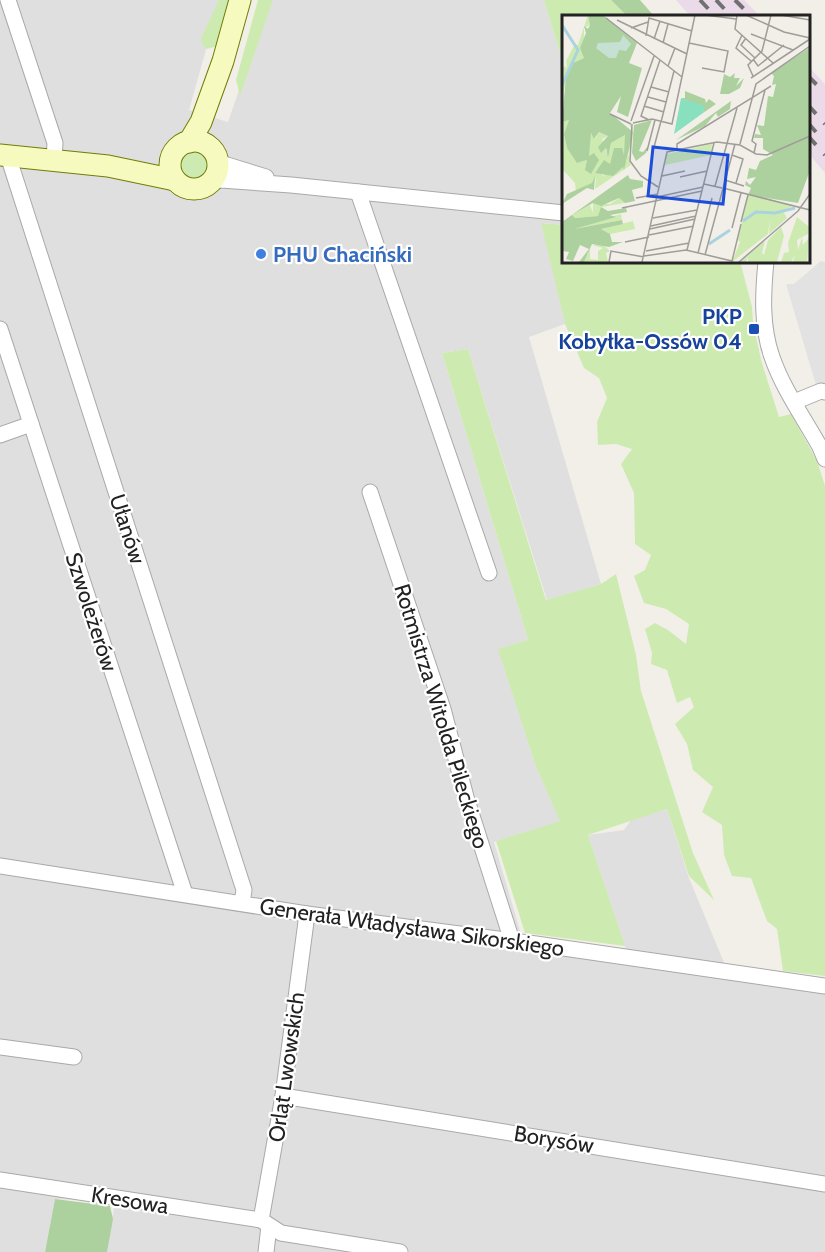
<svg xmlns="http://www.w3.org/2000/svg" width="825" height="1252" viewBox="0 0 825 1252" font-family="Cabin,sans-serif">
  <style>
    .residential { fill: #e0dfdf }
    .industrial { fill: #ebdbe8 }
    .grass { fill: #cdebb0 }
    .forest { fill: #add19e }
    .parking { fill: #e2e2e2 }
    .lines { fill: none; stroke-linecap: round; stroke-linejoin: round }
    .street-casing { stroke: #a9a9a9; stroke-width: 17 }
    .secondary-casing { stroke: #707d05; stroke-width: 23 }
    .street { stroke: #fff; stroke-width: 15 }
    .secondary { stroke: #f7fabf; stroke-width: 21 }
    .rail { stroke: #707070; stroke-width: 4; stroke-dasharray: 12 12; stroke-linecap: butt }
    .shop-dot { fill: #3f7fe0; stroke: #fff; stroke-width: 2 }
    .transit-dot { fill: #1a4fb4; stroke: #fff; stroke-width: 2 }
    .labels { text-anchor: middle; stroke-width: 4.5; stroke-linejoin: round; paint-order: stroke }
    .shop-label { font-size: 22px; font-weight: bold; fill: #366cbe; stroke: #fff; text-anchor: start }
    .transit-label { font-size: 22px; font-weight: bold; fill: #164399; stroke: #fff; text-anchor: end }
    .street-label { font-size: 22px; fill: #222; stroke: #fff }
    .inset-river { fill: none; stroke: #aad3df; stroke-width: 3 }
    .inset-road { fill: none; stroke: #9f9d99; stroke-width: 1.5 }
    .view { fill: #1d4ed8; fill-opacity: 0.15; stroke: #1d4ed8; stroke-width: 3 }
    .inset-edge { fill: none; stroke: #222; stroke-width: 3 }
  </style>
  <rect width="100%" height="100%" fill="#f2efe9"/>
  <path class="residential" d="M0,0h220l-31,110 39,12 42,-122h274l20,66v159l-22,-2 23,101 -36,13 72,247 -54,16 -79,-251 -26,4 86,287 -29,10 36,114 26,57 -67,21 27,92 105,16 -38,-115 36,-5 7,-10 36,-11 22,69 36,87 100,13v274h-718l8,-51 -60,-2 -10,53h-45z"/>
  <g class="industrial">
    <path d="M676,0h68l16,16h-70z"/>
    <path d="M809,67l16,17v89l-16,-19z"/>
  </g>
  <g class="grass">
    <path d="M219,0h13l-15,46 -10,3c-5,-4 -7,-7 -5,-13z"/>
    <path d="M258,0h15l-33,96 -4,-16z"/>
    <path d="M544,0h67l16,16h-63v50z"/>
    <circle cx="194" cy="165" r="14"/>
    <path d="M541,223l23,2v36h176l12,46 1,15 8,38 18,57 12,-3 26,47 8,25v490l-42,-5 -6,-42 -10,-8 -16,-43 -19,-2 -8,-21 -2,-30 -20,-13 11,-25 -20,-17 -6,-26 -12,-20 19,-17 -4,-10 -13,6 -10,-33 -16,-6 1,-11 -7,-24 10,-6 13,7 18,14 3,-20 -23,-15 -22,-6 -10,-27 11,-6 6,-15 -16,-11 -1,-51 -13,-29 11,-15 -16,-5 -18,1 -1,-23 10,-24 -8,-20 -15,-10 -19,-44z"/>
    <path d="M468,349l78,251 55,-16 15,-10 20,81 5,36 52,162 21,47 -25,-24 -22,-67 -79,26 37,111 -100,-13 -29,-92 64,-20 -25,-57 -37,-115 30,-9 -86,-287z"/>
  </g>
  <g class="forest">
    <path d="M611,0h29l14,16h-27z"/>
    <path d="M55,1199l55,7 3,13 -6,33h-62z"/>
  </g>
  <path class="parking" d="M821,261l4,1v124l-9,-1 -30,-101h8z"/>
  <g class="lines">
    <defs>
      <g id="street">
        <path d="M8,0l47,143 -1,17"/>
        <path d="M8,156l236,734 -2,13"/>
        <path d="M217,159l7,5 42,13"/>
        <path d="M211,181l10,-1 70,5 273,28"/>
        <path d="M358,192l131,381"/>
        <path d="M766,261c-3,32 -5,65 6,96 11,32 32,61 48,90l5,12"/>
        <path d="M0,329l185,565"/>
        <path d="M794,402l27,-11 4,1"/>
        <path d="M0,435l31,-11"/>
        <path d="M370,492l73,217 23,88 46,144"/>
        <path d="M0,866l307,48 229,30 289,42"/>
        <path d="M0,1047l74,10"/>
        <path d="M283,1096l542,88"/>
        <path d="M0,1180l261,40 20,13 119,19"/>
        <path d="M261,1220l22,-124 24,-182"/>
        <path d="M266,1252l3,-26"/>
      </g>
      <g id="secondary">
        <circle cx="194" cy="165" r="24"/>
        <path d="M189,142l12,-20 22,-61 17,-61"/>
        <path d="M0,155l108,11 67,14"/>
      </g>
    </defs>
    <use href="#street" class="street-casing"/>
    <use href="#secondary" class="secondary-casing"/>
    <use href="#street" class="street"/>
    <use href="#secondary" class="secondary"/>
    <g class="rail">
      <path d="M700,0l15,16"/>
      <path d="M716,0l15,16"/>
      <path d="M735,0l16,16"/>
      <path d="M808,76l17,17"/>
      <path d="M808,105l17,19"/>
      <path d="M808,123l15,17"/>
      <path d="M808,136l17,19"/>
    </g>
  </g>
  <circle class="shop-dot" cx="261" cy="254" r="6"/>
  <rect class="transit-dot" x="748" y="323" width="12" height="12" rx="3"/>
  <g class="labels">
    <g class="shop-label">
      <text x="273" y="262">PHU Chaciński</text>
    </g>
    <g class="transit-label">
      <text x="742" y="324">PKP<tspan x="742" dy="25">Kobyłka-Ossów 04</tspan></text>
    </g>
    <g class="street-label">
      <text transform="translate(128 529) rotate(72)" y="8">Ułanów</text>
      <text transform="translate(92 612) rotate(72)" y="8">Szwoleżerów</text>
      <text transform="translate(442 716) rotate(73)" y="8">Rotmistrza Witolda Pileckiego</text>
      <text transform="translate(412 927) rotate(8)" y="8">Generała Władysława Sikorskiego</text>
      <text transform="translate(286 1067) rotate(-82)" y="8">Orląt Lwowskich</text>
      <text transform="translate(554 1139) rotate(9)" y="8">Borysów</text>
      <text transform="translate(130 1200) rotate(9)" y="8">Kresowa</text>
    </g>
  </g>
  <g transform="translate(562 15)">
    <rect width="248" height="248" fill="#f2efe9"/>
    <path d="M26,0l2,10 -6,3v30l-11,5 -11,32v-25l2,-4 3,2 -1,-7 9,-17 3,1zM7,105l-5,14 3,14 14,14 6,-2 4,14 -3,-31 3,-10 4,6 4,-7 9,4 -6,3 6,18 3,-14 14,-8 3,5 -4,16 -10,-6 -4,14h-7l-5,7 7,6 -2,-4 19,-6 5,-7 -1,-8 7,-20 -4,-8 3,2 2,9 -6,19 3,11 -36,24 1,-12 -3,6 -17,10 -1,-10 -13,-14v-47zM150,129l-1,11 -46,10 2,-11zM186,180l46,10 -11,6 4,7 -18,16 1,-15 -2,15 -36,28 8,-20 -2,-2zM57,183l6,5 -23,4 -4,9 -24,2 -2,-3 18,-10 3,8v-10l17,1zM59,199l1,6 -48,9 13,-6zM235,202l12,10 -1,7 -11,6 1,10 4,-13 1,8 6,-7 -2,24h-14l2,-7 -4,7h-10l3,-9 5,-1 -1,-9zM71,206l2,8 -25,5 -9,-5zM219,212l3,9 -7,26h-29v-5l-2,5h-6l25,-21 -3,12 2,2 4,-15zM40,229l8,7 -4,2 2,9h-24l6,-13v10l8,1v-9l5,-3 -11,-3z" fill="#cdebb0"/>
    <path d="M26,0h15l34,28 -8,20 13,5 -14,49 -11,-5 4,-16 -11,17 23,19 -9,38 -1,-3 -10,9 -18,-3 9,-13 6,4 4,-16h8l2,7 1,-20 -14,8 -3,15 -2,-10 -5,5 -3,-6 10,-11 -9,-4 -5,7 -3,-6 -2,23 5,-3 5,7 -8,14 -6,-4 2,-10 -10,3 -10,-15 -3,-14 5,-14 -7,2 4,-45 7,-14 11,-5 -4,-10 6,-15 -2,-7 4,3 2,-4zM247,33v125l-11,30 -50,-8 3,-7 -6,-3 1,-4 4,4 6,-8 -9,2 2,-11 7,2 4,-9 13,-6 -10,-6v-11h-9l1,-4 6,1 -4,-10 7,1 4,-30 5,1 3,-13 -4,1 2,-9 -3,-3zM173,58l-1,5h6l-4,8 8,-8 -4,10 -11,6h-9l4,-20 6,3zM123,76l20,8 1,4 3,-4 7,5 -13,9 1,-6 -23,-9h4zM169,86l-1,8 -12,8 -2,-4 -11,13 -29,14zM90,105l-13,31 4,1 5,-6 -2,7 -10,8 -4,-8 2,-28zM66,160l2,4 13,2v6l-11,3 3,11 -10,2 -6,-5 -18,8 -8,-3 -21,12 3,3 23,-2 3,-9 7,4 18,-3 1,4 -17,3 6,2 -42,12 48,-9 1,4 -22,5 9,5 2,8h11l-14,5 -17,-3 -8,18h-5l10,-13 -9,-4 -7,16 -7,-2 3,-7 -7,-1v-29zM33,161l-1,14 -7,-2 -25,16 5,-10 25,-11z" fill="#add19e"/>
    <path d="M61,20l8,9 -5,7 -7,-1 -3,8h-7l-13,-10 2,-5 22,-1z" fill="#c6e0d4"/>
    <path d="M119,83l24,8 -2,7 -29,21z" fill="#88e0be"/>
    <path class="inset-river" d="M0,10l16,25 -16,35M181,206l13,-9 19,1 20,-5M147,229l21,-14"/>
    <path class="inset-road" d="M143,0l31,4M175,0l-2,14 38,34M184,0l38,17 26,6M219,0l29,5M44,3l76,59M55,5l70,34M69,13l17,-6M189,19l42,16M180,20l-6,13 15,13M84,21l3,-18 43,13M184,23l-5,7 14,13M92,24l6,-18M101,28l5,-19M127,28l39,8 -4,21 -22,-4M191,44l5,7 26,-21M106,51l7,-18M191,61l-5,-11 14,-14 9,-36M189,63l59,-39M89,72l18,5M86,82l18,5M82,91l20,6M48,99l21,10M87,105l-8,-4 19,-56M69,106l23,-65M99,107l13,-51M71,108l19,-4 20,5 23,-109M70,109l-2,37 11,15 17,11M178,129l16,-60 54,-38M92,132l7,-26M85,136l8,-31M115,136v-7l94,-58M192,138l2,-9 -4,-3 13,-51M170,140l11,4 -7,24M100,161l23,-5M118,162l27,-6M163,165l19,6M142,169l18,4M153,171l22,-78M161,173l87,22M95,182l46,-10M74,183l22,-4M60,193l80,-17M91,203l44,-8M179,207l7,-27M89,211l45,-10M170,213l9,-35M88,214l45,-10M87,220l45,-9M63,227l24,-5M125,235l27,-107M84,236l43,-8M136,238l14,-55M143,240l30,-111M82,241l42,-6 46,11 9,-37M47,247l2,-11 33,6M80,247l25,-110 50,-10 23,3 16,9 11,1 43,-19M177,247l59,-51 12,-17"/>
    <path class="view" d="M91,132l75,8 -5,49 -75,-8z"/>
    <rect width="248" height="248" class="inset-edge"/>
  </g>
</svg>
